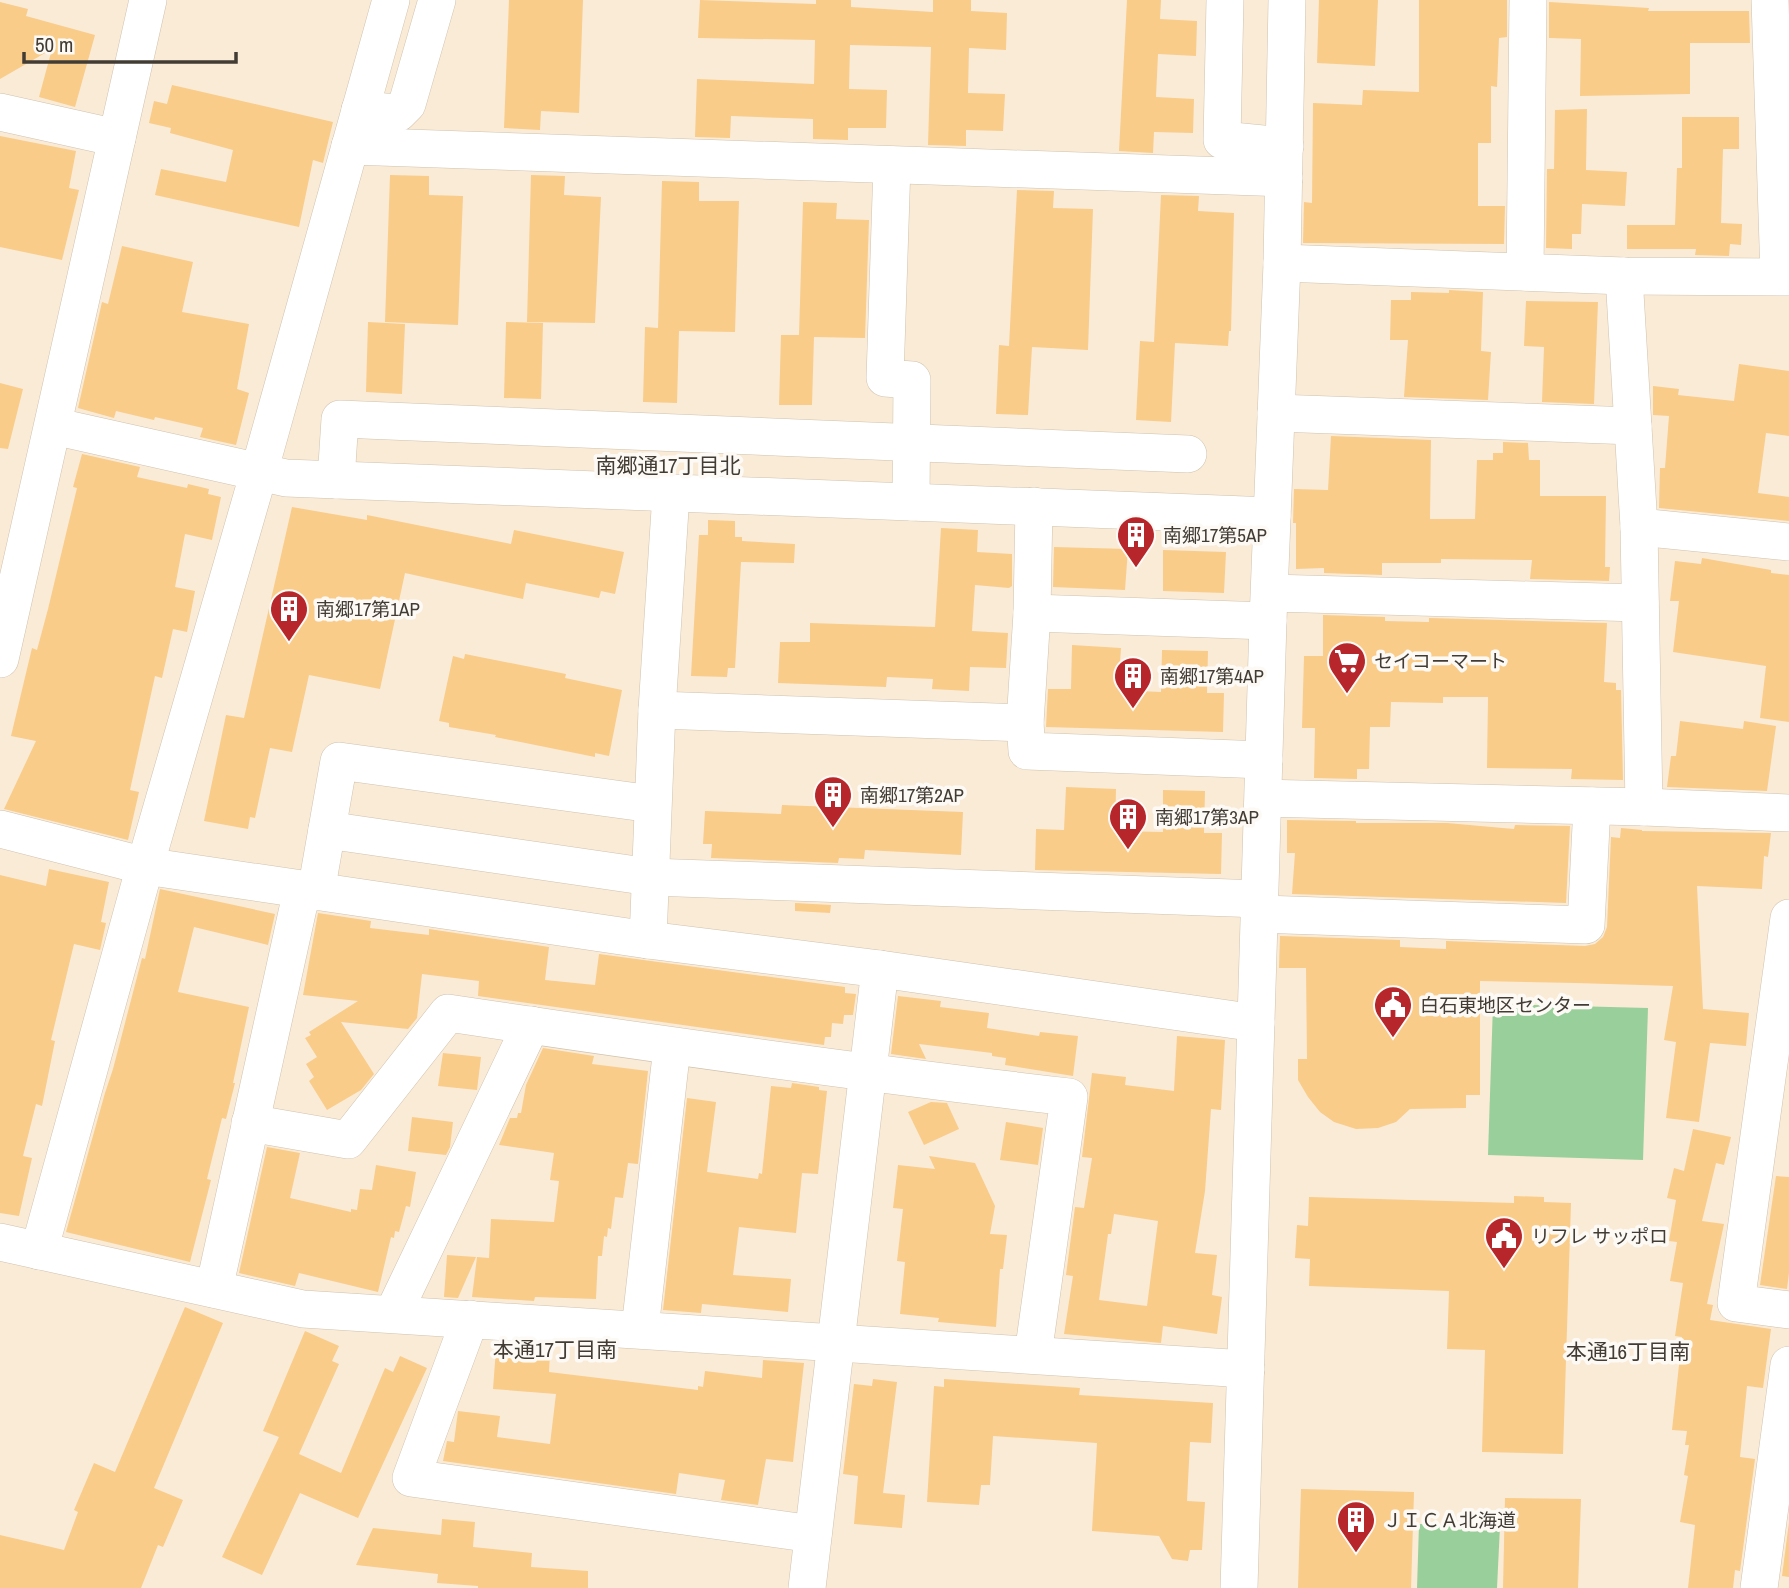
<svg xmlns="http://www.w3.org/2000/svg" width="1789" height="1588" viewBox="0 0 1789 1588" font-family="'Archivo Narrow','Noto Sans JP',sans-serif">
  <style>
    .green { fill: #99cf9a }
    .building { fill: #f9cc8a; fill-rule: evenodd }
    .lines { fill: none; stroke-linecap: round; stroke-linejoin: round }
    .minor-casing { stroke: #d0c2ae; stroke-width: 38 }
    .minor { stroke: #fff; stroke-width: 37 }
    .labels { text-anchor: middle; stroke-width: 7; stroke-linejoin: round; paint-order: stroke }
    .poi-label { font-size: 19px; fill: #423c34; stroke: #fdfaf6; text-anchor: start }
    .neighbourhood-label { font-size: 21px; fill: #423c34; stroke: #fdfaf6 }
  </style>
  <rect width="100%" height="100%" fill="#faebd7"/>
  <g class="green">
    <path d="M1493,1004l155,4 -5,152 -155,-5z"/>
    <path d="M1419,1524l81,2 -3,62h-80z"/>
  </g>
  <g class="building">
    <path d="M509,0h74l-4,113 -38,-2 -1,19 -36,-2z"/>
    <path d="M700,0l116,4v-4h35v7l82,5v-12h38v11l36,2 -1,37 -37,-2 -1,45 37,1 -2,37 -37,-1v16l-38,-1 3,-98 -81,-2 -1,44 38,1 -1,38h-38v12l-35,-1v-20l-82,-3 -1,22 -35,-1 2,-58 117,5 1,-44 -117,-2z"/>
    <path d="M1127,0h34l-1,19 37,2 -1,35 -38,-2 -2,43 38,2 -1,34 -39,-1 -1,21 -34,-2z"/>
    <path d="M1319,0h59l-3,66 -58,-3z"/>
    <path d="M1419,0h88v37l-8,1 -2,49 -6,-1v57h-13v63h27l-1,38 -201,-1 1,-41 8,1 1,-100 49,2 1,-15 56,2z"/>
    <path d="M0,2l28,7 -2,7 69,19 -20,72 -36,-10 13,-48 -52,30z"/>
    <path d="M1549,2l100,6 -1,3h101l1,32h-60v51l-110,2 1,-57 -32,-1z"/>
    <path d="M172,85l161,37 -10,41 -10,-3 -14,67 -144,-32 6,-26 65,13 7,-32 -63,-17 1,-5 -22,-5 5,-22 13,3z"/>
    <path d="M1587,109l-1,61 41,2 -2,34 -43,-2 -1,30h-9v15l-26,-1 1,-79h7l1,-59z"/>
    <path d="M1682,117h57v32h-16l-2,74 21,1 -1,21 -11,-1 -1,12 -34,-1 1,-6h-69v-24h48l2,-57h5z"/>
    <path d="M0,136l76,15 -7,37 10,2 -17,70 -62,-13z"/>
    <path d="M390,175l39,1v19l34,1 -5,129 -73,-3z"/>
    <path d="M531,175l34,1 -1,19 37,2 -6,126 -68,-1z"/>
    <path d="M662,181l37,1v19h40l-4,131 -56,-1 -2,72 -34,-1 2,-75 13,1z"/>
    <path d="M1017,190l37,1 -1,17 40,1 -5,141 -56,-3 -4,68 -32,-1 3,-69 10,1z"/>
    <path d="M1161,195l38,1 -1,15 36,2 -3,118h-2l-1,15 -53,-3 -4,79 -35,-2 4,-79 14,1z"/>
    <path d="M803,202l34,1 -1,16 33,1 -4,118 -51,-1 -2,68h-33l2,-70h18z"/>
    <path d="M122,246l71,16 -11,50 67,12 -12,65 12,4 -13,52 -36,-8 3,-9 -48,-11 -1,3 -38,-9 -2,7 -36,-10 24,-106 6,2z"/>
    <path d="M1449,290l34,2 -2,59 10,1 -3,48 -84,-3 4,-57h-18l1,-40h20v-8l38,1z"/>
    <path d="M1526,301l72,1 -4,102 -52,-2 2,-55 -20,-1z"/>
    <path d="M368,322l37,2 -3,70 -36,-2z"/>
    <path d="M506,322l37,1 -2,76 -37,-1z"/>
    <path d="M1739,364l50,7v65l-23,-3 -8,60 31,4v24l-130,-13 1,-40h5l4,-52 -16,-1v-29l26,3 -1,6 56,6z"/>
    <path d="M0,383l23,6 -15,60 -8,-1z"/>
    <path d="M1331,436l100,4 -1,79h45l2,-59h16v-7h10v-11l25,1 1,17h11v36h66l-1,71h5l-1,14 -79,-2 2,-19 -91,-1v4h-59v12l-58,-2v-5l-28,1v-46h-3l1,-34 34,1z"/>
    <path d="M82,454l58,13 -3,10 50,11 1,-4 21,5 -1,5 13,3 -9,43 -27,-6 -10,53 20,4 -8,41 -14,-3 -11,49 -7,-2 -25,114 9,2 -11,48 -124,-31 32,-68 -25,-5 21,-88 5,2 11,-41 29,-121 -4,-1z"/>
    <path d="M292,507l75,13v-5l144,29 3,-14 110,22 -9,42 -14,-3 -2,7 -73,-15 -3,16 -118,-26 -25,116 -71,-14 -17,77 -22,-4 -15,70 -5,-1 -2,12 -44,-8 22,-106 18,3z"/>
    <path d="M708,520l27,1v16h7v4l53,3 -1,19 -53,-1 -6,106h-7l-1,9 -36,-1 8,-141h9z"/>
    <path d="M941,528l37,2 -1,22 35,2v32l-3,2 -34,-3 -3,46 36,2 -2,35 -36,-1 -1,24 -37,-2 1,-10 -46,-2 -1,10 -108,-4 2,-41h30v-19l125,4z"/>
    <path d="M1054,547l74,2 -3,41 -72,-3z"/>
    <path d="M1163,550l63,2 -2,41 -61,-2z"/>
    <path d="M1702,558l69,12v3l18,2v147l-29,-4 6,-52 -93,-14 6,-51h-9l5,-40 26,3z"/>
    <path d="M1323,615l62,2v4l44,1v-4l178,5 -3,59 12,1v7h5l2,90 -52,-1 1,-10 -85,-1 1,-71h-45v6l-52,-1 -1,25h-20l-1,42h-12v10l-43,-1 1,-50h-13l2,-72h19z"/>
    <path d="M1072,645l49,3 -3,42 43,2 1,-42 46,1 -1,42h17l-1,39 -177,-5 2,-38h23z"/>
    <path d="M465,654l101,20 -1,4 57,12 -13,66 -14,-3v4l-100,-20 1,-2 -47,-8v-4l-10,-2 14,-65 11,3z"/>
    <path d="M1680,721l63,8 1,-8 32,5 -9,65 -100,-4 4,-31h5z"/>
    <path d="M1066,787l50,2 -1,42 48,1v-42l42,1 -1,42h18l-1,41 -186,-4 1,-41 28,1z"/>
    <path d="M782,805l181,7 -2,43 -96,-5 -1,9 -25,-1 -1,5 -127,-5 1,-14h-9l2,-33 76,3z"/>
    <path d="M1287,820l69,1v2h91l67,6 1,-4 55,1 -4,77 -274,-9 3,-41h-8z"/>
    <path d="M1621,828l21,2v1l129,2 -3,24 -4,-1 -2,33 -65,-3 6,123 46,4 -3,33 -36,-3 -11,79 -33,-4 10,-76 -12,-2 9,-54 -97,-3 -96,-2v114h-14v13l-56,1 -14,13 -18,6 -22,1 -22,-7 -14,-10 -12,-15 -10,-17v-21h9l-1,-91h-27l1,-32 120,4v7l46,2v-8l139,5 10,-2 8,-7 4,-10 4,-90 9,1z"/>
    <path d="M49,869l60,13 -8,40 5,1 -6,27 -26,-6 -23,96 4,1 -13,65 -6,-2 -13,52 9,2 -13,58 -19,-3v-338l46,11z"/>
    <path d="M160,889l115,25 -7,31 -74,-18 -16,65 71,15 -16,76h2l-9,36 -4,-1 -15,61 4,1 -21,82 -124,-30 39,-139 8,-24 29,-111 3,1z"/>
    <path d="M795,903l36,2 -1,8 -35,-2z"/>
    <path d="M318,913l53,8 -1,7 59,7v-6l120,18 -4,33 50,5 4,-31 246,33v6l11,1 -3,21h-9l-1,9 -11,-1 -1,14h-6l-1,8 -346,-49 1,-15 -57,-7 -5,44 -9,11 -67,-7 33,52 -13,16 -34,20 -18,-29 5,-4 -8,-13 11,-7 -12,-19 6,-3 -2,-3 49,-31 -55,-6z"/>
    <path d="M898,996l43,5 -1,6 49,6 -2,15 52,8 1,-4 38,4 -5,40 -68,-11 1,-7 -14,-2v-3l-73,-9 7,15 -35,-5z"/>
    <path d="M1177,1036l48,4 -4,70 -10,-1 -6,82 -10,62 22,2 -5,40 10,2 -5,37 -54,-8 -2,17 -97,-9 9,-58 -7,-1 9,-68 9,1 8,-50 -10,-1 10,-84 34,4 -1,8 49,6zM1114,1214l44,7 -11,85 -48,-6 9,-66h3z"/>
    <path d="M543,1048l51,8 -2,8 56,7 -10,93 -10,-1 -5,35 -8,-1 -4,32 -3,-1 -1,9 -3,-1 -2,20h-4l-2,43 -61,-2 -1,4 -62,-4 5,-40 12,1 2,-39 63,3 5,-41 -9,-1 4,-27 -55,-8 11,-27h7l1,-5h3l5,-28z"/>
    <path d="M443,1053l38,4 -4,33 -39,-4z"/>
    <path d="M792,1083l27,4v3l8,1 -9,83 -16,-1 -6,60 -57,-6 -6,48 58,4 -3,33 -86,-8 -1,9 -38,-3 24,-212 29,4 -9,70 51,7 1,-6 3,1 9,-88 20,2z"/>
    <path d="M931,1102l16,1 12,26 -35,16 -16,-33z"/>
    <path d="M412,1117l41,5 -3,25 -4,8 -38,-4z"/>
    <path d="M1006,1122l37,6 -5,37 -38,-5z"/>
    <path d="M1693,1129l38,8 -7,28 -8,-2 -14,58 22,3 -17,80 6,1 -3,15 61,9 -8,59 -16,-2 -7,71 15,2 -15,112 -5,-1 -2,18h-45l7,-63 -15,-3 8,-46 -4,-1 5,-30h-4l2,-14 -15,-1 10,-93 -7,-1 8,-53 -13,-2 7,-39 -8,-1 7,-41 -9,-2 7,-30 10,3z"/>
    <path d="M267,1147l33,6 -10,45 61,14v-3l6,1 3,-21 12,1 4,-25 40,7 -6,35 -4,-1 -7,26 -4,-1 -1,7 -3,-1 -13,55 -79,-19 -4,13 -56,-13z"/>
    <path d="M929,1156l46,7 20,43 -5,28 17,1 -4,34h-3l-4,58 -58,-5 1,-4 -39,-4 5,-52 -8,-1 6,-52 -10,-1 5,-43 37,4z"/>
    <path d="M1776,1176l13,1v96l-2,16 -27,-4z"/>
    <path d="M1514,1196l30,1v5l27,1 -8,251 -81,-2 3,-102 -38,-1 2,-58 -140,-5 1,-27 -15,-1 2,-33 11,1 1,-29 205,6z"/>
    <path d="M447,1255l29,2 -18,41 -14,-1z"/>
    <path d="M185,1307l38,16 -69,165 29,12 -20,47 -5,-2 -17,43h-141v-53l64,15 14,-38 -4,-2 20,-47 21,9z"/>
    <path d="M305,1331l34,15 -7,15 7,3 -40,90 42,19 44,-105 8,4 7,-16 27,12 -69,150 -58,-25 -38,82 -40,-18 57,-120 -16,-6z"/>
    <path d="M496,1349l54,4 -1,19 149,18v-4l5,1 2,-16 57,7 1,-18 41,3 -11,99 -27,-3 -8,46 -37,-5 4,-20 -46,-7 -3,21 -233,-33 4,-20 7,1 4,-31 42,5 -3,21 53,7 6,-50 -63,-5z"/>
    <path d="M873,1379l24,3 -14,111 22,2 -3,33 -48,-4 4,-48 -15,-2 11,-90 18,2z"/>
    <path d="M944,1379l136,9 -1,7 134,8 -2,40 -21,-1 -3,59 18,1 -3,48h-12l-2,11 -16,-2 -13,-23 -67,-5 5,-88 -104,-7 -3,49h-9l-2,20 -52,-3 7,-116 10,1z"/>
    <path d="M1301,1489l113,3 -3,96h-113z"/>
    <path d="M1505,1498l76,1 -3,89h-75z"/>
    <path d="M442,1519l33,3 -2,25 59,6 -1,14 57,4v17h-110v-2l-41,-3 1,-9 -82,-9 17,-37 68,7z"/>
    <path d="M1789,1522v55l-7,-1z"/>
  </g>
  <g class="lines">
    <defs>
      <g id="minor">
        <path d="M1225,0l-3,140 63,6"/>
        <path d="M1770,0l9,276"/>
        <path d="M360,110l38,3 9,-9 30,-104"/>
        <path d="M0,112l117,26"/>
        <path d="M350,146l934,32"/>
        <path d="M892,165l-7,213 27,2 -1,122"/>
        <path d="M1282,263l342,13 165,1"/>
        <path d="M1525,272l3,-272"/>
        <path d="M1624,276l15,251 5,280"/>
        <path d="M1276,413l357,13"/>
        <path d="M53,426l233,52 986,38"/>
        <path d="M336,480l4,-61 848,35"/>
        <path d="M1034,506l-2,107 -7,110 2,28 237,9"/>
        <path d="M1639,527l150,15"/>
        <path d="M1270,593l370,10"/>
        <path d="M1032,613l236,8"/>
        <path d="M0,659l148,-659"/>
        <path d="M657,710l368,13"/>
        <path d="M1264,798l380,9 145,6"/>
        <path d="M0,829l145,37 503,74 232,29 376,54"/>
        <path d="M327,830l323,47 610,22"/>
        <path d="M316,892l23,-131 313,43"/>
        <path d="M1259,914l327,11 6,-119"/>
        <path d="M1789,918l-53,385 53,7"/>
        <path d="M648,940l9,-230 14,-216"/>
        <path d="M250,1123l98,17 100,-127c207,31 413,60 621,84l-36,258"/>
        <path d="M0,1242l303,67 943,60"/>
        <path d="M39,1251l106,-385 114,-394 132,-472"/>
        <path d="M214,1289l88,-399"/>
        <path d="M393,1314l138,-289"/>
        <path d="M470,1319l-59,159 402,56"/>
        <path d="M640,1329l32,-282"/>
        <path d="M807,1588l73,-619"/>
        <path d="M1239,1588l29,-967 14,-358 5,-263"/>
        <path d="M1759,1588l30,-223"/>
      </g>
    </defs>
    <use href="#minor" class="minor-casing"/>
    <use href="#minor" class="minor"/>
  </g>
  <defs>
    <symbol id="building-pin" viewBox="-11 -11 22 30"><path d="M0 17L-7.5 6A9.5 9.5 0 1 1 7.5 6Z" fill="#b6262a" stroke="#fdfaf6"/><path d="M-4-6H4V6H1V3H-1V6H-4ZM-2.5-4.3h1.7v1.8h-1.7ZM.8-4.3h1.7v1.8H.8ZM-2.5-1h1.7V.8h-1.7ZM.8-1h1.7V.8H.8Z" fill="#fff"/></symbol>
    <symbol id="supermarket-pin" viewBox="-11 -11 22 30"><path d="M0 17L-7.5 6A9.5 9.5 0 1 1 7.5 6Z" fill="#b6262a" stroke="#fdfaf6"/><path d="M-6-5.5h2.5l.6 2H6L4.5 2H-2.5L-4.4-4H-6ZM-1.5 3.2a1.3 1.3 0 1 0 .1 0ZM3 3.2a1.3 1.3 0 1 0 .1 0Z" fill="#fff"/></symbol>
    <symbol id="civic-pin" viewBox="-11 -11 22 30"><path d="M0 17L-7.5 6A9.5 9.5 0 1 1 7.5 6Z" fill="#b6262a" stroke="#fdfaf6"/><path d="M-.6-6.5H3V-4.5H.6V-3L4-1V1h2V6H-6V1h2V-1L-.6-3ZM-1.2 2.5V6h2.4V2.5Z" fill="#fff"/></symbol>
  </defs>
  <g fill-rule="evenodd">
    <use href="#building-pin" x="1114" y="513" width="44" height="60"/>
    <use href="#building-pin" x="267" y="587" width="44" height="60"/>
    <use href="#supermarket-pin" x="1325" y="639" width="44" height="60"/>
    <use href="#building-pin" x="1111" y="654" width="44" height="60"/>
    <use href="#building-pin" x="811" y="773" width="44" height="60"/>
    <use href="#building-pin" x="1106" y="795" width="44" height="60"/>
    <use href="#civic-pin" x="1371" y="983" width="44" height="60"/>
    <use href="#civic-pin" x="1482" y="1214" width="44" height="60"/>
    <use href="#building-pin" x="1334" y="1498" width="44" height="60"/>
  </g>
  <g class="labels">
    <g class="poi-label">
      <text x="1163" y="542">南郷17第5AP</text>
      <text x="316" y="616">南郷17第1AP</text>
      <text x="1374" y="668">セイコーマート</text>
      <text x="1160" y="683">南郷17第4AP</text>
      <text x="860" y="802">南郷17第2AP</text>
      <text x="1155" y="824">南郷17第3AP</text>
      <text x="1420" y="1012">白石東地区センター</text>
      <text x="1531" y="1243">リフレ サッポロ</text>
      <text x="1383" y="1527">ＪＩＣＡ北海道</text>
    </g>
    <g class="neighbourhood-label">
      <text x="668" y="473">南郷通17丁目北</text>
      <text x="555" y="1357">本通17丁目南</text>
      <text x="1628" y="1359">本通16丁目南</text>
    </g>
  </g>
  <path d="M24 52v10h212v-10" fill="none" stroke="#423c34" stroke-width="3.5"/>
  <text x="35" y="52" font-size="21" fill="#423c34" stroke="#fdfaf6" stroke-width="5" paint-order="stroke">50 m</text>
</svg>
